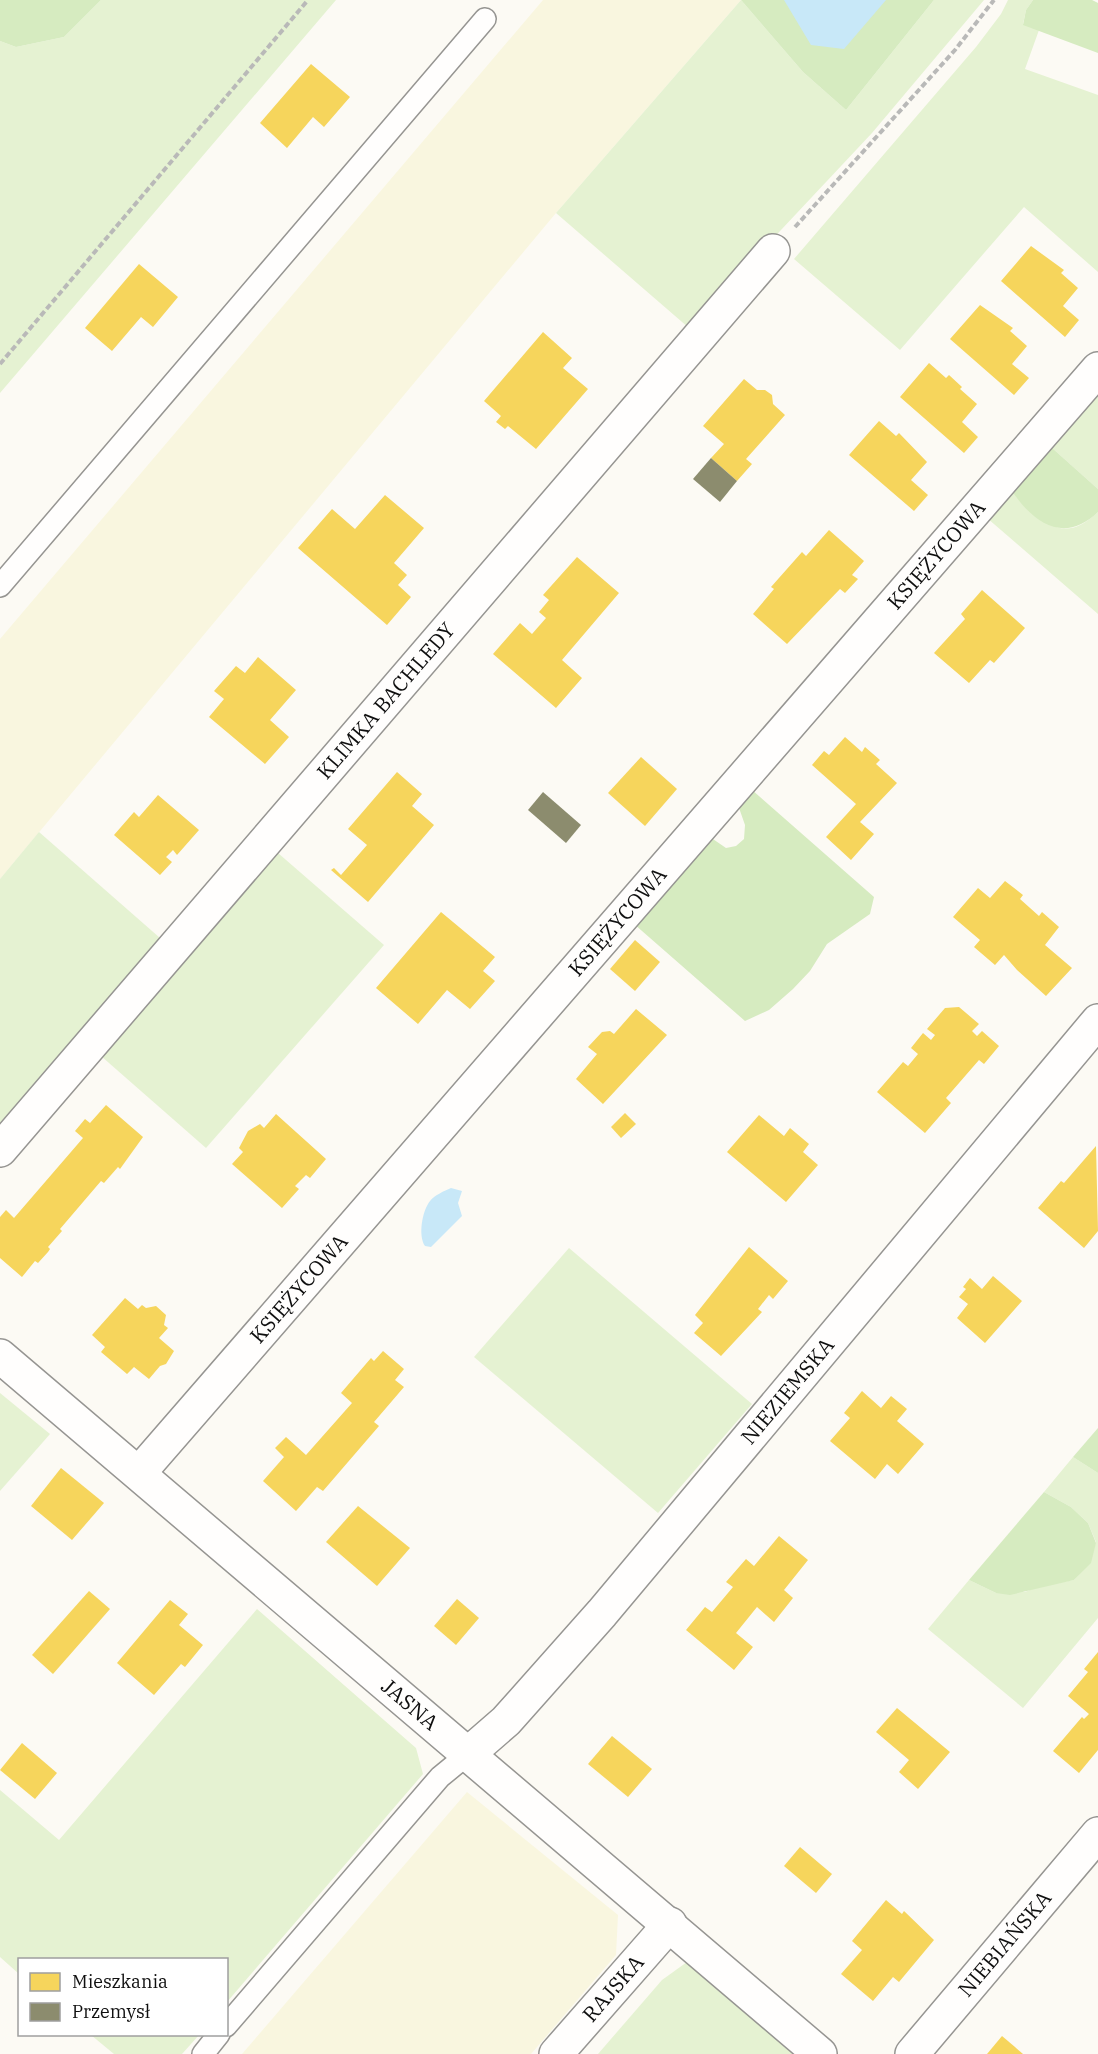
<svg xmlns="http://www.w3.org/2000/svg" width="1098" height="2054" viewBox="0 0 1098 2054" font-family="'IBM Plex Serif',serif">
  <style>
    .farmland { fill: #f9f6df }
    .green { fill: #e5f2d2 }
    .forest { fill: #d6ebc0 }
    .water { fill: #c8e8f8 }
    .homes { fill: #f6d55c }
    .industry { fill: #8c8c6e }
    .lines { fill: none; stroke-linecap: round; stroke-linejoin: round }
    .lane-casing { stroke: #969592; stroke-width: 24 }
    .street-casing { stroke: #969592; stroke-width: 36 }
    .path { stroke: #b9b9b8; stroke-width: 4; stroke-dasharray: 6 3; stroke-linecap: butt }
    .lane { stroke: #fffefd; stroke-width: 21 }
    .street { stroke: #fffefd; stroke-width: 33 }
    .labels { text-anchor: middle; stroke-width: 6; stroke-linejoin: round; paint-order: stroke }
    .street-label { font-size: 21px; fill: #0f0f0f; stroke: #fff }
  </style>
  <rect width="100%" height="100%" fill="#fcfaf4"/>
  <g class="farmland">
    <path d="M543,0h198l-185,213 -556,666v-240z"/>
    <path d="M467,1792l151,123 -2,40 -85,99h-289z"/>
  </g>
  <g class="green">
    <path d="M101,0h235l-336,393v-352l16,6 48,-10z"/>
    <path d="M741,0l62,72 43,38 88,-110h50l-112,133 -183,195 -133,-115z"/>
    <path d="M1008,0h25l-7,10 -3,14 16,6 -14,39 73,26v177l-74,-65 -124,143 -106,-91 182,-212 25,-33z"/>
    <path d="M1098,392v97l-47,-42z"/>
    <path d="M1012,491c30,27 48,57 86,21v102l-111,-96z"/>
    <path d="M39,832l121,106 -160,185v-244z"/>
    <path d="M278,853l106,92 -178,203 -105,-92z"/>
    <path d="M569,1248l183,156 -94,109 -184,-156z"/>
    <path d="M0,1393l50,41 -50,57z"/>
    <path d="M1073,1457l25,16v145l-75,90 -95,-79 41,-49 27,13 29,-1 14,-6 35,-6 16,-17 6,-21 -8,-19 -17,-16 -27,-15z"/>
    <path d="M257,1609l159,139 7,26 -196,228 -1,-42h-206l-1,14 -19,-17v-167l59,50z"/>
    <path d="M687,1962l109,92h-198l64,-74z"/>
    <path d="M91,2035h108l-17,19h-68z"/>
  </g>
  <g class="forest">
    <path d="M0,0h101l-37,37 -48,10 -16,-6z"/>
    <path d="M741,0h193l-88,110 -43,-38z"/>
    <path d="M1033,0h59l6,3v50l-75,-28 3,-15z"/>
    <path d="M1051,447l47,42v23c-33,32 -64,12 -86,-21z"/>
    <path d="M751,789l123,108 -4,17 -43,30 -17,27 -17,18 -24,21 -24,11 -111,-97 76,-87 16,11 10,-2 8,-7 1,-14 -7,-20z"/>
    <path d="M1098,1428v45l-25,-16z"/>
    <path d="M1044,1492l27,15 17,16 8,20 -5,20 -17,17 -64,15 -14,-2 -27,-13z"/>
  </g>
  <g class="water">
    <path d="M784,0h102l-42,49 -33,-4z"/>
    <path d="M451,1188l11,3 -4,12 4,13 -31,31 -6,-1c-7,-10 -3,-35 5,-45 5,-6 14,-10 21,-13z"/>
  </g>
  <g class="homes">
    <path d="M311,64l39,33 -26,30 -11,-10 -26,31 -27,-25z"/>
    <path d="M1031,246l33,24 -3,3 17,15 -15,18 16,14 -14,17 -64,-56z"/>
    <path d="M139,264l39,33 -25,30 -12,-10 -29,34 -27,-23z"/>
    <path d="M980,305l33,23 -3,3 17,15 -15,18 17,14 -15,17 -64,-56z"/>
    <path d="M543,332l29,26 -9,10 25,21 -52,60 -28,-23 -3,3 -9,-7 5,-6 -17,-15z"/>
    <path d="M929,363l17,15 3,-3 13,12 -2,2 17,15 -15,18 16,15 -14,16 -64,-56z"/>
    <path d="M744,379l13,11h8l7,5 1,9 12,11 -39,44 6,5 -15,17 -26,-23 13,-14 -21,-18z"/>
    <path d="M879,421l17,15 3,-3 28,29 -16,18 17,15 -14,16 -65,-56z"/>
    <path d="M385,495l39,33 -30,35 13,12 -9,10 13,12 -24,28 -89,-77 34,-39 23,20z"/>
    <path d="M829,530l35,31 -12,14 6,4 -13,14 -5,-4 -53,55 -34,-30 21,-25 -3,-2 31,-35 4,4z"/>
    <path d="M577,557l42,36 -57,67 20,18 -26,30 -63,-54 27,-31 12,11 14,-16 -7,-6 10,-12 -6,-5z"/>
    <path d="M982,590l43,38 -31,35 -4,-3 -21,23 -35,-30 31,-34 -4,-5z"/>
    <path d="M258,657l38,33 -26,30 19,17 -24,27 -56,-47 15,-18 -10,-8 22,-25 9,7z"/>
    <path d="M845,737l17,15 3,-5 15,13 -4,4 21,19 -37,39 14,12 -23,26 -25,-23 30,-33 -44,-39 12,-14 5,4z"/>
    <path d="M641,757l36,32 -32,37 -37,-33z"/>
    <path d="M397,772l25,22 -10,12 22,19 -66,77 -37,-32 3,-2 7,7 26,-30 -19,-16z"/>
    <path d="M158,795l41,35 -22,25 -4,-5 -7,7 6,5 -12,13 -46,-40 20,-23 5,5z"/>
    <path d="M1005,881l18,14 -3,4 19,17 3,-4 17,15 -14,18 27,23 -26,28 -29,-26 -13,-15 -9,10 -21,-18 6,-7 -27,-23 25,-29 12,10z"/>
    <path d="M441,912l54,45 -12,14 12,10 -25,28 -23,-19 -29,34 -42,-36z"/>
    <path d="M635,940l25,22 -25,29 -25,-22z"/>
    <path d="M959,1007l20,17 -7,7 5,5 5,-5 17,15 -15,18 -5,-4 -33,38 5,5 -26,30 -48,-41 26,-30 5,4 10,-12 -7,-6 12,-15 8,7 4,-5 -8,-6 18,-21z"/>
    <path d="M636,1009l31,26 -64,69 -27,-25 21,-25 -9,-7 14,-15 8,-1 4,3z"/>
    <path d="M106,1105l37,32 -23,32 -2,-2 -14,16 -3,-2 -41,48 2,2 -14,16 2,2 -2,3 -10,11 -3,-2 -13,16 -22,-19v-41l6,-7 8,8 69,-80 -8,-7 10,-12 5,4z"/>
    <path d="M625,1113l11,11 -15,14 -10,-11z"/>
    <path d="M276,1114l50,45 -16,19 -4,-3 -11,11 4,3 -17,19 -50,-44 11,-12 -4,-4 9,-17 12,-7 4,4z"/>
    <path d="M759,1115l25,21 6,-8 19,16 -6,8 15,13 -32,37 -59,-50z"/>
    <path d="M1096,1146l2,85 -14,17 -46,-40 23,-27 3,2z"/>
    <path d="M749,1247l39,34 -15,18 -4,-4 -11,14 4,3 -41,44 -27,-23 9,-10 -8,-8z"/>
    <path d="M993,1276l29,25 -37,42 -28,-25 11,-14 -9,-7 7,-8 -3,-2 7,-9 12,11z"/>
    <path d="M125,1298l13,11 4,-4 4,3 10,-2 10,9 -2,10 4,3 -9,10 15,13 -8,13 -6,2 -11,13 -15,-12 -7,7 -26,-22 4,-5 -13,-12z"/>
    <path d="M383,1351l21,18 -9,11 9,7 -30,35 5,4 -56,65 -6,-4 -21,24 -33,-30 21,-24 -9,-9 11,-11 20,18 46,-52 -11,-10 30,-35 3,3z"/>
    <path d="M862,1391l19,17 10,-12 16,13 -10,12 27,23 -26,30 -11,-10 -12,15 -45,-38 20,-23 -6,-5z"/>
    <path d="M61,1468l43,35 -32,37 -41,-34z"/>
    <path d="M358,1506l52,42 -33,38 -51,-44z"/>
    <path d="M779,1536l29,24 -24,30 9,8 -19,24 -17,-15 -21,26 17,14 -19,23 -48,-40 19,-23 7,5 21,-25 -7,-5 20,-23 8,7z"/>
    <path d="M89,1591l21,18 -57,65 -21,-19z"/>
    <path d="M457,1599l22,19 -23,27 -22,-19z"/>
    <path d="M170,1600l18,14 -9,11 24,20 -18,22 -4,-3 -27,31 -37,-32z"/>
    <path d="M1098,1652v98l-19,23 -26,-22 29,-34 2,2 5,-5 -21,-18 20,-24 -4,-3z"/>
    <path d="M897,1708l53,44 -32,37 -19,-17 10,-12 -33,-28z"/>
    <path d="M612,1736l40,33 -24,28 -40,-33z"/>
    <path d="M22,1743l35,30 -22,26 -35,-29z"/>
    <path d="M800,1847l32,27 -16,19 -32,-27z"/>
    <path d="M886,1900l16,14 2,-3 30,29 -35,42 -6,-5 -20,24 -32,-27 21,-24 -10,-9z"/>
    <path d="M1002,2036l13,11 8,7h-36z"/>
  </g>
  <g class="industry">
    <path d="M711,458l26,23 -17,21 -27,-23z"/>
    <path d="M543,792l38,33 -15,18 -38,-33z"/>
  </g>
  <g class="lines">
    <defs>
      <g id="lane">
        <path d="M0,586l485,-567"/>
        <path d="M226,2026l214,-249 28,-23"/>
        <path d="M203,2054l16,-20"/>
      </g>
      <g id="street">
        <path id="s1" d="M0,1150l773,-899"/>
        <path id="s2" d="M0,1356l820,698"/>
        <path id="s3" d="M139,1473l959,-1104"/>
        <path id="s4" d="M468,1754l38,-33 96,-108 496,-592"/>
        <path id="s5" d="M556,2054l114,-130"/>
        <path id="s6" d="M912,2054l186,-220"/>
      </g>
    </defs>
    <use href="#lane" class="lane-casing"/>
    <use href="#street" class="street-casing"/>
    <g class="path">
      <path d="M795,227l160,-177 39,-50"/>
      <path d="M0,364l308,-364"/>
    </g>
    <use href="#lane" class="lane"/>
    <use href="#street" class="street"/>
  </g>
  <g class="labels">
    <g class="street-label">
      <text dy="7" stroke="none"><textPath href="#s3" startOffset="1216">KSIĘŻYCOWA</textPath></text>
      <text dy="7" stroke="none"><textPath href="#s1" startOffset="592">KLIMKA BACHLEDY</textPath></text>
      <text dy="7" stroke="none"><textPath href="#s3" startOffset="730">KSIĘŻYCOWA</textPath></text>
      <text dy="7" stroke="none"><textPath href="#s3" startOffset="244">KSIĘŻYCOWA</textPath></text>
      <text dy="7" stroke="none"><textPath href="#s4" startOffset="484">NIEZIEMSKA</textPath></text>
      <text dy="7" stroke="none"><textPath href="#s2" startOffset="538">JASNA</textPath></text>
      <text dy="7" stroke="none"><textPath href="#s6" startOffset="144">NIEBIAŃSKA</textPath></text>
      <text dy="7" stroke="none"><textPath href="#s5" startOffset="87">RAJSKA</textPath></text>
    </g>
  </g>
  <rect x="18" y="1958" width="210" height="78" fill="#ffffff" stroke="#9f9f9f" stroke-width="1.5"/>
  <rect x="30" y="1973" width="30" height="18" fill="#f6d55c" stroke="#9f9f9f" stroke-width="1.5"/>
  <text x="72" y="1988" font-size="18" fill="#0f0f0f">Mieszkania</text>
  <rect x="30" y="2003" width="30" height="18" fill="#8c8c6e" stroke="#9f9f9f" stroke-width="1.5"/>
  <text x="72" y="2018" font-size="18" fill="#0f0f0f">Przemysł</text>
</svg>
